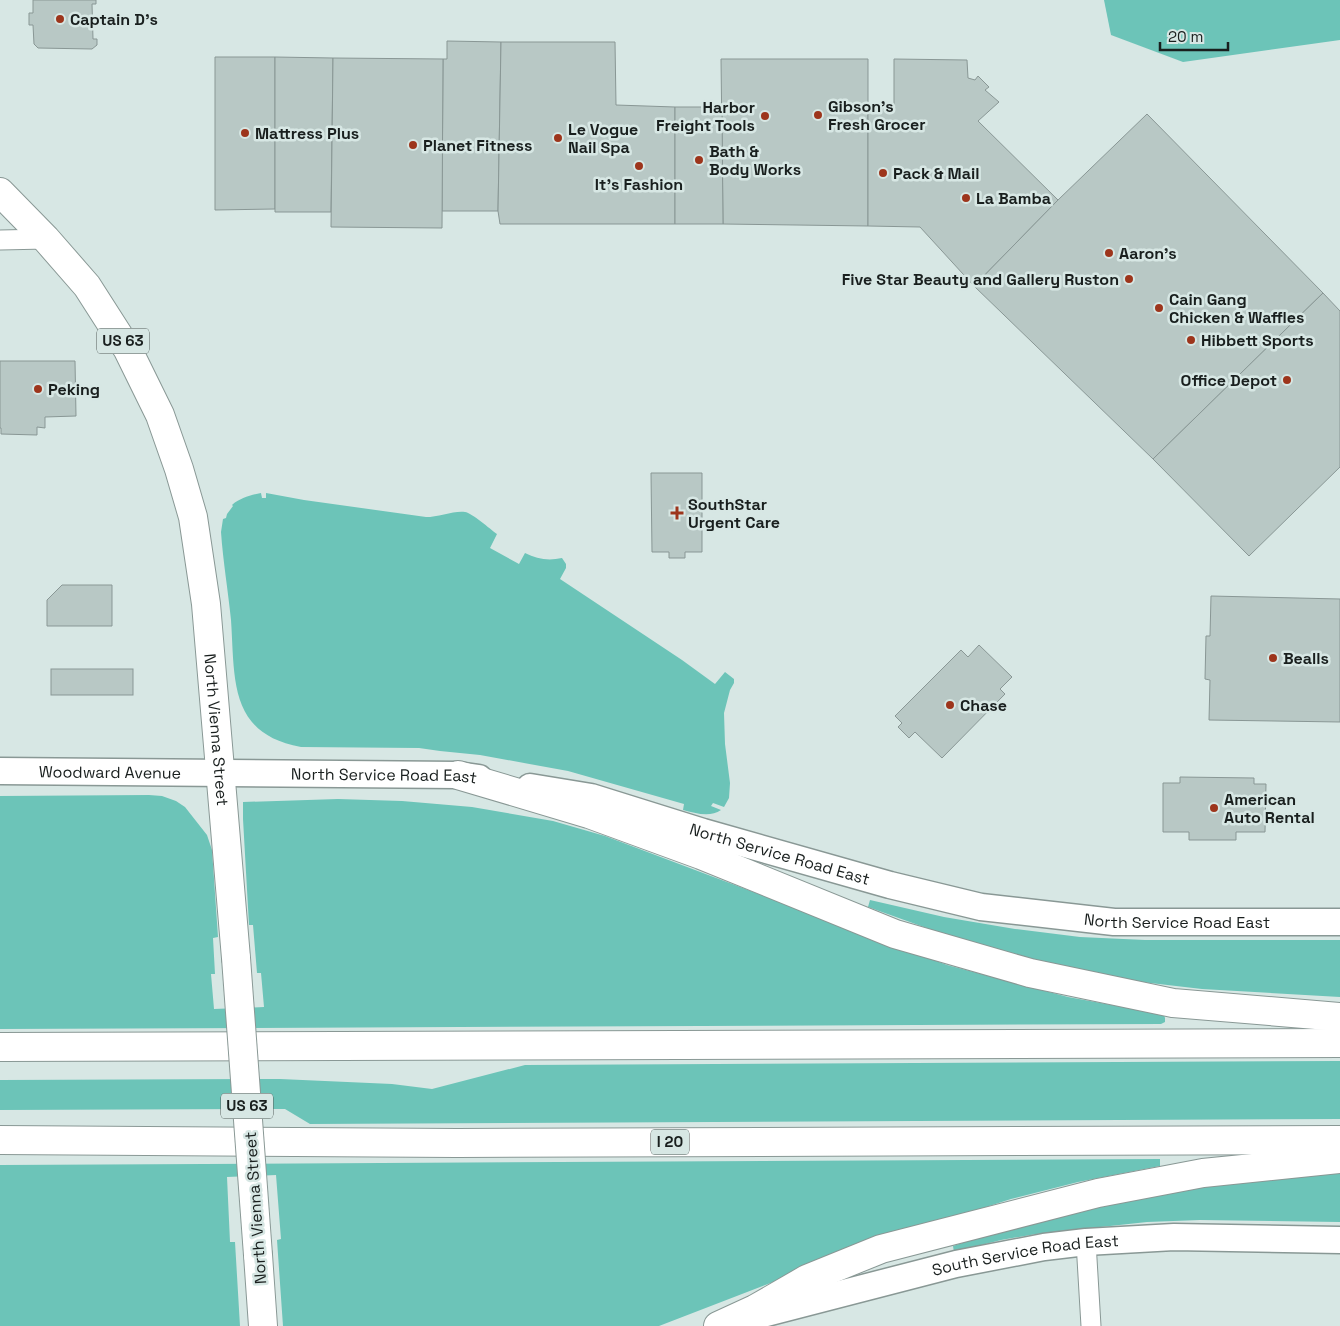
<svg xmlns="http://www.w3.org/2000/svg" width="1340" height="1326" viewBox="0 0 1340 1326" font-family="'Space Grotesk',sans-serif">
  <style>
    .green { fill: #6cc4b8 }
    .building { fill: #b8c8c5; stroke: #899795 }
    .lines { fill: none; stroke-linecap: round; stroke-linejoin: round }
    .street-casing { stroke: #899895; stroke-width: 21 }
    .secondary-casing { stroke: #899895; stroke-width: 29 }
    .highway-casing { stroke: #899895; stroke-width: 30 }
    .street { stroke: #fff; stroke-width: 19 }
    .secondary { stroke: #fff; stroke-width: 26 }
    .highway { stroke: #fff; stroke-width: 28 }
    .highway-bridge-casing { stroke: #899895; stroke-width: 30; stroke-linecap: butt }
    .highway-bridge { stroke: #fff; stroke-width: 28 }
    .poi-dot { fill: #9d351c; stroke: #d7e7e4; stroke-width: 2 }
    .labels { text-anchor: middle; stroke-width: 5; stroke-linejoin: round; paint-order: stroke }
    .shield { fill: #d7e7e4; stroke: #525b59; stroke-width: 1 }
    .shield-label { font-size: 15px; font-weight: bold; fill: #191f1e }
    .poi-label { font-size: 16px; font-weight: bold; fill: #191f1e; stroke: #d7e7e4; text-anchor: start }
    .street-label { font-size: 16px; fill: #191f1e; stroke: #d7e7e4 }
  </style>
  <rect width="100%" height="100%" fill="#d7e7e4"/>
  <g class="green">
    <path d="M1104,0h236v40l-157,22 -72,-27z"/>
    <path d="M261,493l1,5h4v-5l38,7 122,17c12,0 30,-7 39,-5 7,1 25,17 32,22l-7,14 29,16 6,-11c12,6 23,8 37,5l4,6v4l-6,11 122,81 33,24 10,-12 9,7v4l-4,7 -6,23 1,31 5,39 -1,15 -5,9 -11,-4 -2,3 10,4c-11,8 -26,3 -38,0l1,-6 -116,-33 -88,-16 -40,-4 -21,-3 -118,-1c-73,-13 -66,-69 -70,-127 -3,-30 -8,-59 -10,-88l2,-13 3,-1 1,-4 6,-8 -1,-1c8,-7 19,-10 29,-12z"/>
    <path d="M149,795l13,1 14,5 9,6 22,28 5,15 6,87 -5,1 2,36h-4l3,35 50,-2 -3,-34h-4l-4,-48h-4l-6,-106v-17l95,-3 64,2 70,6 81,14 52,15 342,129 121,32 93,17 3,1 1,3v4l-4,2 -1161,5v-233z"/>
    <path d="M870,900l74,17 71,12 65,8 65,3h195v57l-138,-8 -69,-8 -89,-18 -95,-27 -81,-29z"/>
    <path d="M1340,1061v58l-1030,5 -25,-15 -285,1v-30l280,-1 112,5 40,5 93,-24z"/>
    <path d="M1160,1159v7l-82,16 -67,17 -50,16 -71,22 -231,89h-376l-6,-86 4,-1 -5,-64 -49,2 3,65h5l5,84h-240v-161z"/>
    <path d="M1340,1172v50l-140,-2 -53,2 -111,12 -35,6 -47,12 -1,-6c98,-33 201,-53 304,-66 27,-4 55,-5 83,-8z"/>
  </g>
  <g class="building">
    <path d="M33,0h63v4h-4l1,35h4v6l-5,4 -54,-1 -4,-4 -1,-19h-4v-12h4z"/>
    <path d="M447,41l54,1 -3,169h-56l1,-152h4z"/>
    <path d="M501,42h114l1,63 59,2v117h-175l-2,-13z"/>
    <path d="M215,57h60v152l-60,1z"/>
    <path d="M275,57l58,1 -2,154h-56z"/>
    <path d="M333,58l110,1 -1,169 -111,-1z"/>
    <path d="M721,59h147v167l-145,-2z"/>
    <path d="M894,59l73,1 1,18 7,2 3,-4 11,11 -4,3 14,12 -21,19 80,79 -84,86 -54,-59 -52,-1v-118h26z"/>
    <path d="M675,107h47l1,117h-48z"/>
    <path d="M1147,114l176,179 -170,166 -179,-173 84,-86z"/>
    <path d="M1323,293l17,18v156l-91,89 -96,-97z"/>
    <path d="M0,361h75l1,55 -31,1v11l-8,-1v8l-36,-1v-6h-1z"/>
    <path d="M651,473h51v79h-17v6h-16v-6h-17z"/>
    <path d="M62,585h50v41h-65v-26z"/>
    <path d="M1211,596l129,3v123l-131,-2 1,-40 -5,-1 1,-43h4z"/>
    <path d="M979,645l33,32 -12,12 5,5 -63,64 -27,-26 -6,6 -11,-11 4,-4 -7,-7 66,-66 7,7z"/>
    <rect x="51" y="669" width="82" height="26"/>
    <path d="M1180,777l74,1v6h12l-1,48h-29v8h-47v-8h-26v-49h17z"/>
  </g>
  <g class="lines">
    <defs>
      <g id="street">
        <path d="M0,240l46,-1"/>
        <path d="M1086,1242l5,84"/>
      </g>
      <g id="secondary">
        <path id="s1" d="M0,771l458,4 21,3"/>
        <path id="s2" d="M530,787l61,10 112,35 187,53 91,22 133,15h226"/>
        <path id="s3" d="M747,1318l209,-54 88,-17 42,-5 88,-5 166,3"/>
      </g>
      <g id="highway">
        <path id="s4" d="M0,192l46,47 41,47 41,64 32,65 19,54 14,48 13,87 30,354"/>
        <path d="M458,775l131,39 112,41 194,79 135,39 143,30 167,14"/>
        <path d="M0,1047l1340,-4"/>
        <path d="M0,1140l457,3 883,-3"/>
        <path d="M258,1255l5,71"/>
        <path d="M718,1326l37,-17 52,-30 74,-30 217,-56 105,-20 137,-14"/>
      </g>
    </defs>
    <use href="#street" class="street-casing"/>
    <use href="#secondary" class="secondary-casing"/>
    <use href="#highway" class="highway-casing"/>
    <use href="#street" class="street"/>
    <use href="#secondary" class="secondary"/>
    <use href="#highway" class="highway"/>
    <defs>
      <path id="highway-bridge" d="M236,958l22,297"/>
    </defs>
    <use href="#highway-bridge" class="highway-bridge-casing"/>
    <use href="#highway-bridge" class="highway-bridge"/>
  </g>
  <g class="poi-dot">
    <circle cx="60" cy="19" r="5"/>
    <circle cx="818" cy="115" r="5"/>
    <circle cx="765" cy="116" r="5"/>
    <circle cx="245" cy="133" r="5"/>
    <circle cx="558" cy="138" r="5"/>
    <circle cx="413" cy="145" r="5"/>
    <circle cx="699" cy="160" r="5"/>
    <circle cx="639" cy="166" r="5"/>
    <circle cx="883" cy="173" r="5"/>
    <circle cx="966" cy="198" r="5"/>
    <circle cx="1109" cy="253" r="5"/>
    <circle cx="1129" cy="279" r="5"/>
    <circle cx="1159" cy="308" r="5"/>
    <circle cx="1191" cy="340" r="5"/>
    <circle cx="1287" cy="380" r="5"/>
    <circle cx="38" cy="389" r="5"/>
    <path d="M674.5 505.5h5v5h5v5h-5v5h-5v-5h-5v-5h5z"/>
    <circle cx="1273" cy="658" r="5"/>
    <circle cx="950" cy="705" r="5"/>
    <circle cx="1214" cy="808" r="5"/>
  </g>
  <g class="labels">
    <g class="shield">
      <rect x="97" y="328.5" width="52" height="25" rx="4"/>
      <rect x="221" y="1093.5" width="52" height="25" rx="4"/>
      <rect x="651" y="1129.5" width="38" height="25" rx="4"/>
    </g>
    <g class="shield-label">
      <text x="123" y="346">US 63</text>
      <text x="247" y="1111">US 63</text>
      <text x="670" y="1147">I 20</text>
    </g>
    <g class="poi-label">
      <text x="70" y="25">Captain D's</text>
      <text x="828" y="112">Gibson's<tspan x="828" dy="18">Fresh Grocer</tspan></text>
      <text x="755" y="113" text-anchor="end">Harbor<tspan x="755" dy="18">Freight Tools</tspan></text>
      <text x="568" y="135">Le Vogue<tspan x="568" dy="18">Nail Spa</tspan></text>
      <text x="255" y="139">Mattress Plus</text>
      <text x="423" y="151">Planet Fitness</text>
      <text x="709" y="157">Bath &amp;<tspan x="709" dy="18">Body Works</tspan></text>
      <text x="893" y="179">Pack &amp; Mail</text>
      <text x="639" y="190" text-anchor="middle">It's Fashion</text>
      <text x="976" y="204">La Bamba</text>
      <text x="1119" y="259">Aaron's</text>
      <text x="1119" y="285" text-anchor="end">Five Star Beauty and Gallery Ruston</text>
      <text x="1169" y="305">Cain Gang<tspan x="1169" dy="18">Chicken &amp; Waffles</tspan></text>
      <text x="1201" y="346">Hibbett Sports</text>
      <text x="1277" y="386" text-anchor="end">Office Depot</text>
      <text x="48" y="395">Peking</text>
      <text x="688" y="510">SouthStar<tspan x="688" dy="18">Urgent Care</tspan></text>
      <text x="1283" y="664">Bealls</text>
      <text x="960" y="711">Chase</text>
      <text x="1224" y="805">American<tspan x="1224" dy="18">Auto Rental</tspan></text>
    </g>
    <g class="street-label">
      <text dy="6" stroke="none"><textPath href="#s4" startOffset="598">North Vienna Street</textPath></text>
      <text dy="6" stroke="none"><textPath href="#s1" startOffset="110">Woodward Avenue</textPath></text>
      <text dy="6" stroke="none"><textPath href="#s1" startOffset="384">North Service Road East</textPath></text>
      <text dy="6" stroke="none"><textPath href="#s2" startOffset="259">North Service Road East</textPath></text>
      <text dy="6" stroke="none"><textPath href="#s2" startOffset="664">North Service Road East</textPath></text>
      <text transform="translate(255 1208) rotate(-94)" y="6">North Vienna Street</text>
      <text dy="6" stroke="none"><textPath href="#s3" startOffset="286">South Service Road East</textPath></text>
    </g>
  </g>
  <path d="M1160 42v8h68v-8" fill="none" stroke="#191f1e" stroke-width="2.5"/>
  <text x="1168" y="42" font-size="15" fill="#191f1e" stroke="#d7e7e4" stroke-width="4" paint-order="stroke">20 m</text>
</svg>
